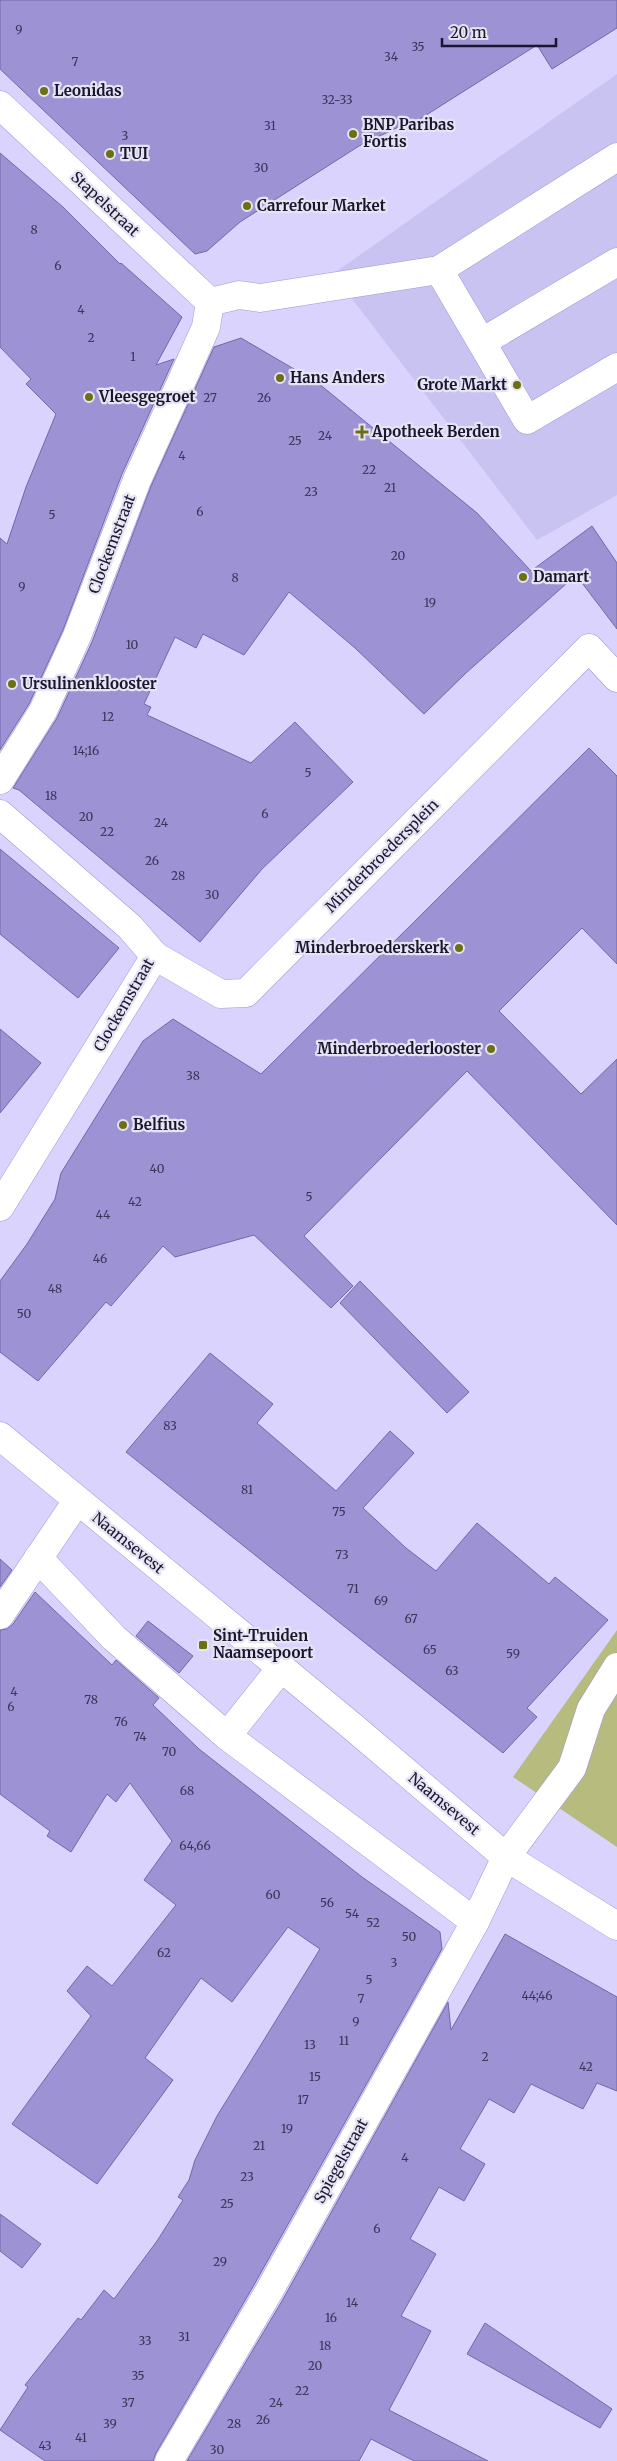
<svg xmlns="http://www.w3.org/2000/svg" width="617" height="2461" viewBox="0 0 617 2461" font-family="Merriweather,serif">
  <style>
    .built { fill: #c9c3f2 }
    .green { fill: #b7bb7e }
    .building { fill: #9c92d4; stroke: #7368a8 }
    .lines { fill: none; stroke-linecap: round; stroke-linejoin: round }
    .minor-casing { stroke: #a196da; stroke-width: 29 }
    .tertiary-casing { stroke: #a196da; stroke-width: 29 }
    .minor { stroke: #fff; stroke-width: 28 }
    .tertiary { stroke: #fff; stroke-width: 28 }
    .poi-dot { fill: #6d6f12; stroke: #e6e4f3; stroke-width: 2 }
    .labels { text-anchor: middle; stroke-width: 4.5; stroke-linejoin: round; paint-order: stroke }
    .number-label { font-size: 12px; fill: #3b3558 }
    .poi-label { font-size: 15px; font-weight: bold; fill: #1b162f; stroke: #e6e4f3; text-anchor: start }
    .street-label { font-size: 15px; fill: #1b162f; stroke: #e6e4f3 }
  </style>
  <rect width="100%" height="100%" fill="#d9d3fe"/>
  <path class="built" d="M617,74v421l-80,45 -204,-266z"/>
  <path class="green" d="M617,1630v217l-104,-70z"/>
  <g class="building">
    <path d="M0,0h617v28l-65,41 -15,-24 -125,79 -1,-3 -52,25 -119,76 -33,29 -12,3 -195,-185z"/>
    <path d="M0,153l63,54 57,57 1,-1 61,54 -26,48 18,-6 -52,115 -59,156 -34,74 -29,46v-212l7,6 19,-57 30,-73 -30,-30 5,-5 -31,-32z"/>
    <path d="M241,338l77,45 159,130 54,58 61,-45 25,37v66l-41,-54 -110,98 -42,41 -69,-66 -66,-56 -45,63 -41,-21 -7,14 -21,-11 -31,67 7,3 -4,8 104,48 44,-41 58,60 -91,87 -62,73 -181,-152 -6,-2 44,-70 35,-76 59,-156 63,-139z"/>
    <path d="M589,748l28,28v188l-35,-36 -83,83 82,83 36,-35v166l-150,-154 -163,165 49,50 -22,22 -77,-73 -79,22 -12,-11 -52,60 -5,-4 -68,79 -38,-29v-71l27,-37 28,-45 6,-26 82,-132 30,-22 88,55z"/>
    <path d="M0,849l119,99 -41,50 -78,-64z"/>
    <path d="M0,1029l41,34 -41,50z"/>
    <path d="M360,1281l109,111 -22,21 -107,-110z"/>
    <path d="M210,1353l63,51 -16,19 79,68 54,-60 24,22 -51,55 43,40 30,23 41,-48 72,61 6,-7 53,43 -81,88 10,9 -34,36 -377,-301z"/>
    <path d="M0,1559l12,11 -12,17z"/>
    <path d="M35,1592l77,73 4,-5 43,38 -6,7 46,44 163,128 78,55 2,17 -188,336 -98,168 -3,8h-108l-45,-31 28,-43 -3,-2 53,-67 3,2 23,-30 10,9 43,-58 26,-41 -5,-3 11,-17 6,-20 22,-44 103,-167 -32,-22 -56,75 -31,-24 -56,80 28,22 -76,104 -85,-60 79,-108 -24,-25 20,-25 25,20 64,-81 -32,-25 28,-39 -42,-58 -14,19 -9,-8 -36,58 -24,-16 3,-5 -50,-37v-164l7,-1 6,-5z"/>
    <path d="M148,1621l45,35 -14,17 -43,-37z"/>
    <path d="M505,1934l112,63v94l-20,-8 -14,26 -52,-25 -17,29 -25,-14 -29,50 25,15 -21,37 -25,-14 -29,52 26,15 -35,62 30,15 -42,79 99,51h-74l-43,-22 -12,22h-172l95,-160 166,-299 3,28z"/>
    <path d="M0,2214l41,30 -19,24 -22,-17z"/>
    <path d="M485,2323l127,86 -12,19 -133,-74z"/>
  </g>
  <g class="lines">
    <defs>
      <g id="minor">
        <path d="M0,105l210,197"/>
        <path d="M439,270l178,-113"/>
        <path d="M210,302l29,-7 21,3 179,-28 88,150 90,-53"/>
        <path d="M482,342l135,-80"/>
        <path d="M0,780l43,-69 34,-75 60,-156 69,-153 4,-25"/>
        <path d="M0,814l130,113 25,29 -155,251"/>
        <path d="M155,956l66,38 25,-1 343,-345 28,30"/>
        <path d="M38,1558l76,80 113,98 248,186"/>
        <path d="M0,1615l77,-114"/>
        <path d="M227,1736l54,-68"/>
        <path d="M169,2461l99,-168 207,-371 31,-65 66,-89 19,-59 26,-42"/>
      </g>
      <path id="tertiary" d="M0,1436l353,291 153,130 111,69"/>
    </defs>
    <use href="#minor" class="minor-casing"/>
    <use href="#tertiary" class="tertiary-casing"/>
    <use href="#minor" class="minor"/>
    <use href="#tertiary" class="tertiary"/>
  </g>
  <g class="poi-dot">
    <circle cx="44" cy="91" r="5"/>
    <circle cx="353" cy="134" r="5"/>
    <circle cx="110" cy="154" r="5"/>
    <circle cx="247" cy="206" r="5"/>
    <circle cx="280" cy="378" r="5"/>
    <circle cx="517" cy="385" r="5"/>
    <circle cx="89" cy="397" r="5"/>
    <path d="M359.5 424.5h5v5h5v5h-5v5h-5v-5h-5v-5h5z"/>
    <circle cx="523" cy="577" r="5"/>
    <circle cx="12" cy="684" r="5"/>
    <circle cx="459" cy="948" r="5"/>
    <circle cx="491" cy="1049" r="5"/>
    <circle cx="123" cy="1125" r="5"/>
    <rect x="198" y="1640" width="10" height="10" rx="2.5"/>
  </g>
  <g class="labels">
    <g class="number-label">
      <text x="19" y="34">9</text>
      <text x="418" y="51">35</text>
      <text x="391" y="61">34</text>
      <text x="75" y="66">7</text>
      <text x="337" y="104">32-33</text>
      <text x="270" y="130">31</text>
      <text x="125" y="140">3</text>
      <text x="261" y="172">30</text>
      <text x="34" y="234">8</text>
      <text x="58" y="270">6</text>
      <text x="81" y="314">4</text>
      <text x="91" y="342">2</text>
      <text x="133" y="361">1</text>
      <text x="210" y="402">27</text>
      <text x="264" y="402">26</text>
      <text x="325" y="440">24</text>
      <text x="295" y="445">25</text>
      <text x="182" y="460">4</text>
      <text x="369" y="474">22</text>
      <text x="390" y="492">21</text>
      <text x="311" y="496">23</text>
      <text x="200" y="516">6</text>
      <text x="52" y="519">5</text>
      <text x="398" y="560">20</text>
      <text x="235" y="582">8</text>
      <text x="22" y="591">9</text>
      <text x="430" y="607">19</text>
      <text x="132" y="649">10</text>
      <text x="108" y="721">12</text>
      <text x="86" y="755">14;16</text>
      <text x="308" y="777">5</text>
      <text x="51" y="800">18</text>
      <text x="265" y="818">6</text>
      <text x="86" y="821">20</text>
      <text x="161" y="827">24</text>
      <text x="107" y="836">22</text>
      <text x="152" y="865">26</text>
      <text x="178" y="880">28</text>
      <text x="212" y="899">30</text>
      <text x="193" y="1080">38</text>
      <text x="157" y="1173">40</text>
      <text x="309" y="1201">5</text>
      <text x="135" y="1206">42</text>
      <text x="103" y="1219">44</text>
      <text x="100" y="1263">46</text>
      <text x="55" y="1293">48</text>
      <text x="24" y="1318">50</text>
      <text x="170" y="1430">83</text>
      <text x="247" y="1494">81</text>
      <text x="339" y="1516">75</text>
      <text x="342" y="1559">73</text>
      <text x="353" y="1593">71</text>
      <text x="381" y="1605">69</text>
      <text x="411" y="1623">67</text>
      <text x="430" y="1654">65</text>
      <text x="513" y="1658">59</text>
      <text x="452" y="1675">63</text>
      <text x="14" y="1696">4</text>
      <text x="91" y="1704">78</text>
      <text x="11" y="1711">6</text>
      <text x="121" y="1726">76</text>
      <text x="140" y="1741">74</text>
      <text x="169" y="1756">70</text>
      <text x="187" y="1795">68</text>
      <text x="195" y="1850">64,66</text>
      <text x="273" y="1899">60</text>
      <text x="327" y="1907">56</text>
      <text x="352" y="1918">54</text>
      <text x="373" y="1927">52</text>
      <text x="409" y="1941">50</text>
      <text x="164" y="1957">62</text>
      <text x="394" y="1967">3</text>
      <text x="369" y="1984">5</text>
      <text x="537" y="2000">44;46</text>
      <text x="361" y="2003">7</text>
      <text x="356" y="2026">9</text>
      <text x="344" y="2045">11</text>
      <text x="310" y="2049">13</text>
      <text x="485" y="2061">2</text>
      <text x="586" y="2071">42</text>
      <text x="315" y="2081">15</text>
      <text x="303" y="2104">17</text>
      <text x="287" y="2133">19</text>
      <text x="259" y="2150">21</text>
      <text x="405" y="2162">4</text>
      <text x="247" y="2181">23</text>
      <text x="227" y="2208">25</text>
      <text x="377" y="2233">6</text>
      <text x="220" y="2266">29</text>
      <text x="352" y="2307">14</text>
      <text x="331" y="2322">16</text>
      <text x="184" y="2341">31</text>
      <text x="145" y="2345">33</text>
      <text x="325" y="2350">18</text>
      <text x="315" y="2370">20</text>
      <text x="138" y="2380">35</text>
      <text x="302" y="2395">22</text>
      <text x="128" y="2407">37</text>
      <text x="276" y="2407">24</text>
      <text x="263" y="2424">26</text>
      <text x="110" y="2428">39</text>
      <text x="234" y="2428">28</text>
      <text x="81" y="2442">41</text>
      <text x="45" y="2450">43</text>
      <text x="217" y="2454">30</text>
    </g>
    <g class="poi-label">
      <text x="54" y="96">Leonidas</text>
      <text x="363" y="130">BNP Paribas<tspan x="363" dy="17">Fortis</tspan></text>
      <text x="120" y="159">TUI</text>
      <text x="257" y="211">Carrefour Market</text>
      <text x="290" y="383">Hans Anders</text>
      <text x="507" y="390" text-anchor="end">Grote Markt</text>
      <text x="99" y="402">Vleesgegroet</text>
      <text x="372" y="437">Apotheek Berden</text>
      <text x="533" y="582">Damart</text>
      <text x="22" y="689">Ursulinenklooster</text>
      <text x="449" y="953" text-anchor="end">Minderbroederskerk</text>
      <text x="481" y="1054" text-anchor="end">Minderbroederlooster</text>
      <text x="133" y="1130">Belfius</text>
      <text x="213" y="1641">Sint-Truiden<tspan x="213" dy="17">Naamsepoort</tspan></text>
    </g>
    <g class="street-label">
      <text transform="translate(105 204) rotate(43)" y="5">Stapelstraat</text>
      <text transform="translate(112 544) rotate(-69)" y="5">Clockemstraat</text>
      <text transform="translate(382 856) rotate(-45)" y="5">Minderbroedersplein</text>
      <text transform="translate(124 1005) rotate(-60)" y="5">Clockemstraat</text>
      <text transform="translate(128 1543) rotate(39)" y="5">Naamsevest</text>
      <text transform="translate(444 1804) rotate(40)" y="5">Naamsevest</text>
      <text transform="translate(341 2161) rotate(-61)" y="5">Spiegelstraat</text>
    </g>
  </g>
  <path d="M442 38v8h114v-8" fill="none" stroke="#1b162f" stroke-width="2.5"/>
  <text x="450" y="38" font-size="15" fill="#1b162f" stroke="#e6e4f3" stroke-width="4" paint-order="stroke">20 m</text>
</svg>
